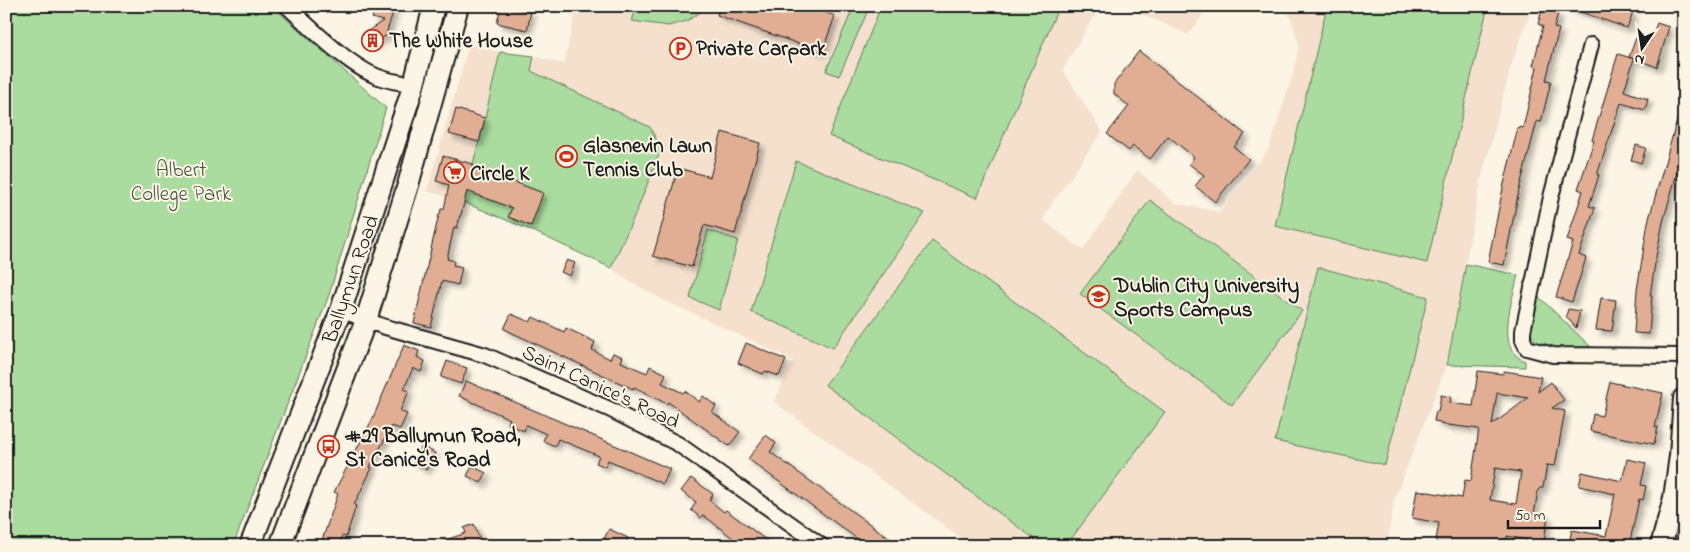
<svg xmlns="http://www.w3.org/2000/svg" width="1690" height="552" viewBox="0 0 1690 552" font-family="'Indie Flower',sans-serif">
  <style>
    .built { fill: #f4e0cd }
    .green { fill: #a9dc9e; stroke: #627c5d }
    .building { fill: #e1ae94; stroke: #1c1c1c; fill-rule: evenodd; filter: url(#shadow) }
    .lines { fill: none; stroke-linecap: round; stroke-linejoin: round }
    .street-casing { stroke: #1c1c1c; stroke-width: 18 }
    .secondary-casing { stroke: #1c1c1c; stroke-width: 24 }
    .street { stroke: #fcf5e5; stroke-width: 14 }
    .secondary { stroke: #fcf5e5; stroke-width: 20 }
    .labels { text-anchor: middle; stroke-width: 4; stroke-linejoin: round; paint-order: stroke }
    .poi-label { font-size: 21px; font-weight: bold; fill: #1c1c1c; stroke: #fcf5e5; text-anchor: start }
    .park-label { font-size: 21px; fill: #465643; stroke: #fcf5e5 }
    .street-label { font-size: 21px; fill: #1c1c1c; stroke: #fcf5e5 }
  </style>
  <defs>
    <filter id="shadow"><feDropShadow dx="4.5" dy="4.5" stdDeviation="2.5" flood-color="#0004"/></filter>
  </defs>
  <rect width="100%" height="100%" fill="#fcf5e5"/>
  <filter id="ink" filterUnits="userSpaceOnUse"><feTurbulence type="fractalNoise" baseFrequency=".02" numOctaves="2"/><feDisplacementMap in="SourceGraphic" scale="10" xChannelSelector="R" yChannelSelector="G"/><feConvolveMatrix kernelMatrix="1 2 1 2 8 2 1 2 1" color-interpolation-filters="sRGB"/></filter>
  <g filter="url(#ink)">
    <g class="built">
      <path d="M577,6h523l-37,64 39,62 -54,78 -5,10 40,30 54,-80 38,33 45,9 49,-63 23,-72 7,-33 -8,-25 -8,-13h249l-21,61 -30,113 -34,185 -53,135 -7,46h-415l-198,-144 19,-42 -134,-62 -32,-18 -16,-12 27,-60 23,-59 -131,-79 4,-14 30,8z"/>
      <path d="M1119,6h91l-22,29 -25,-12z"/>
      <path d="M469,44l31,8 -15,66 -22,84 -36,-11z"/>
    </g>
    <g class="green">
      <path d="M6,6h266l114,102 -57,187 -96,251h-227z"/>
      <path d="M637,6h72l-22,15 -19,5 -36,-5z"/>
      <path d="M854,6h16l-31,70 -13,-5z"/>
      <path d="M881,6h178l-82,192 -148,-62z"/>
      <path d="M1327,6h161l-61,257 -152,-37z"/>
      <path d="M500,52l34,4 -3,15 119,56 11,22 -23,59 -27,60 -76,-36 -72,-30 22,-84z"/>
      <path d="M796,161l129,52 -92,135 -82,-36z"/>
      <path d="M1150,200l152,111 -70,94 -152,-111z"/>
      <path d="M708,230l30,10 -19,70 -29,-12z"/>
      <path d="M932,241l233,171 -99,134h-22l-219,-161z"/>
      <path d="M1466,264l52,11c-5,23 -24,74 7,86v6l-78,-2z"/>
      <path d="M1318,267l110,30 -43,168 -110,-24z"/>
      <path d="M1538,296l53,51c-17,0 -53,6 -60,-13z"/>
    </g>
    <g class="building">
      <path d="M376,6h10l8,3 -7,22 1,3 -17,12 -8,-12 20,-13 -11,-3z"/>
      <path d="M501,6l30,6 -4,18 -30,-7z"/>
      <path d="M720,6h88l27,10 -13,36 -105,-37z"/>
      <path d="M1570,6h46l17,6 -6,16 -58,-20z"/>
      <path d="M1542,10l16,3 -4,15 5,1 -13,51 5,1 -10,41 -4,-1 -18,69 -15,75 -16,-3 15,-74 15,-61 5,1 14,-61 -4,-1 10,-40 -5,-2z"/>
      <path d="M1657,23l12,4 -12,40 -28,-10 7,-19 14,4z"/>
      <path d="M1139,51l106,83 -11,13 15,12 -34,43 -20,-16 9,-11 -15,-11 5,-7 -26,-21 -18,23 -17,-13 -4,5 -22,-17 22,-28 -15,-12v-10z"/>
      <path d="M1618,54l16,5 -10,32 24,8 -3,11 -24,-7 -24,72h2l-10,31 6,2 -16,47 7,3 -14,44 -16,-5 17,-55 -6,-2 16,-49 -5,-2 16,-48 -2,-1z"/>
      <path d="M1681,106h3v42l-21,74 -7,35 -6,39h2l-3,38 -15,-1 3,-43 11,-68z"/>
      <path d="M456,109l29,9 -6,24 -30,-8z"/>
      <path d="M722,132l38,11 -25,91 -31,-9 -12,42 -39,-11 25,-88 32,9z"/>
      <path d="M1636,145l10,3 -5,15 -10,-3z"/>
      <path d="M443,156l30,8v2l70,27 -12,33 -23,-9 4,-9 -45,-17 -6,24h-1l-3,13 -3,-1 -7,32 7,2 -1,4 9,2 -4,18 -16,-4 -11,46 -17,-4 25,-109h1l1,-5h3l5,-24 -13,-4z"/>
      <path d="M567,260l8,3 -5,13 -9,-4z"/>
      <path d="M1601,298l15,2 -4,31 -16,-1z"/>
      <path d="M1568,309l12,2 -4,17 -10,-12z"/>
      <path d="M511,314l19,8 3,-5 31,15 2,-4 29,14 -3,8 18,9 3,-6 10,4 -2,5 26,11 3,-7 16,8 -4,9 21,10 2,-2 14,11 4,-6 13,10 -4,6 28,20 -11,14 -61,-44 -1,2 -33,-17 -1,2 -129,-60z"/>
      <path d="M746,343l40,17 -7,16 -14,-5 -2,3 -25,-11z"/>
      <path d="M404,345l15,6 -2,6 8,4 -4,11 -8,-4 -9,21 5,2 -9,20 7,3 -7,15 -8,-3 -19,35 -3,6 2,1 -18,37 2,1 -10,31 -4,-1 -3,10h-19l18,-52 -4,-2 38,-72z"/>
      <path d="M447,361l20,7 -6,16 -20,-7z"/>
      <path d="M1478,371l25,3 1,-3 37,6 -3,15 13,-10 13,18 -12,8 13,3 -10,55 -8,-1 -4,23h-3l-2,2 -4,24 14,2 -5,30h-17l1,-6 -20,-4v3h-3l-1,5 -9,-2v4h-59l4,-23 -27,-5 5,-28 45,8 3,-18 6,1 8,-52 -39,-5v-2l-6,-1 2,-10 2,1 3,-17 10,2 -1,6 23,3zM1497,393l31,5 -36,27zM1495,468l26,4 -5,32 -26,-4z"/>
      <path d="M466,381l204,88 -7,15 -55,-24 -3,7 -9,-4 3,-7 -41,-17 -3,7 -12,-5 3,-7 -20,-9 -2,6 -16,-7 2,-5 -51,-23z"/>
      <path d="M1610,382l53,11 -8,34h3l-4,17 -64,-13 3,-17 9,2z"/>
      <path d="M766,435l10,8 -6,9 130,94h-33l-119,-87z"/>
      <path d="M422,446l13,7 -9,17 -13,-8z"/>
      <path d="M1627,459l19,4 -5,22 5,1 -3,14 -4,-1 -10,47h-48l-12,-3 3,-13 34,6 9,-42 -36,-8 3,-14 40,9z"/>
      <path d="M472,466l14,7 -5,10 -14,-7z"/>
      <path d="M691,478l22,16 -4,6 15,12 2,-2 48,36h-31l-40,-31 -2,3 -10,-8 5,-8 -15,-11z"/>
      <path d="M474,524l6,16 -18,6h-28v-2l32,-11 -2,-5z"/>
      <path d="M609,529l19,9 -3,8h-15l2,-3 -8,-4z"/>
    </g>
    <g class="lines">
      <defs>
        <g id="street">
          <path d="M287,6c24,22 60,58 89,70 12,5 25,7 38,8"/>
          <path d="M1591,45l-40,152 -28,134v9l4,8 26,7 131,1"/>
          <path d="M341,310l41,16 103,29 124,54 69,35 144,102"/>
        </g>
        <g id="secondary">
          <path d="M250,546l91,-236 73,-226 20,-78"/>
          <path d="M280,546l86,-226 42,-135 50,-179"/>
          <path d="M1661,546l13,-48 6,-42 4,-58"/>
        </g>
      </defs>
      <use href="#street" class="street-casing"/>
      <use href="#secondary" class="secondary-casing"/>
      <use href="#street" class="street"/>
      <use href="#secondary" class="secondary"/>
    </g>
  </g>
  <defs>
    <symbol id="building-ring" viewBox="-11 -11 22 22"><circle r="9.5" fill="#fcf5e5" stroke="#c8321e" stroke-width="1.5"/><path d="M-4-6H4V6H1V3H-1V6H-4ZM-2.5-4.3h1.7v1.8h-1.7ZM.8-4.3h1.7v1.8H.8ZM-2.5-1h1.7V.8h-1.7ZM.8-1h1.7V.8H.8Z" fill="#c8321e"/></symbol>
    <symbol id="parking-ring" viewBox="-11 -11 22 22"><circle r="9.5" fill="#fcf5e5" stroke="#c8321e" stroke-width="1.5"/><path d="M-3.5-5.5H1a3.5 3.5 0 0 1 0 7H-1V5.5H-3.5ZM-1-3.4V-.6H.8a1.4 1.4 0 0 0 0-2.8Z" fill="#c8321e"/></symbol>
    <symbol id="stadium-ring" viewBox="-11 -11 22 22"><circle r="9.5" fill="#fcf5e5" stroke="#c8321e" stroke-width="1.5"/><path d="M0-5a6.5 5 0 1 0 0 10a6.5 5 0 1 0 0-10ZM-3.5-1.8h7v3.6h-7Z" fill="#c8321e"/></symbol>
    <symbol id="supermarket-ring" viewBox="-11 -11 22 22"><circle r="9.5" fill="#fcf5e5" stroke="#c8321e" stroke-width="1.5"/><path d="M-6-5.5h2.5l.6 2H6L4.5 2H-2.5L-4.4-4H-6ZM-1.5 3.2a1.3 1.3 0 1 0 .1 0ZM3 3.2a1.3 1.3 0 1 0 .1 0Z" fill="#c8321e"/></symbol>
    <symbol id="university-ring" viewBox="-11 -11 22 22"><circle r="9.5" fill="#fcf5e5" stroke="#c8321e" stroke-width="1.5"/><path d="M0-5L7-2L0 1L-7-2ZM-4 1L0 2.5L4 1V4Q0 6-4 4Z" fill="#c8321e"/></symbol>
    <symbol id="bus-ring" viewBox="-11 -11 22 22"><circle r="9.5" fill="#fcf5e5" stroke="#c8321e" stroke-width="1.5"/><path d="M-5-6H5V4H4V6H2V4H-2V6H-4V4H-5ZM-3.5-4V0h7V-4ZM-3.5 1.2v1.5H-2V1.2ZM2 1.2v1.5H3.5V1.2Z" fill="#c8321e"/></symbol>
  </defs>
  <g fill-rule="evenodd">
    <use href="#building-ring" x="360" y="28" width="25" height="25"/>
    <use href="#parking-ring" x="668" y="36" width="25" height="25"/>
    <use href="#stadium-ring" x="554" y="144" width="25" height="25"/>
    <use href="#supermarket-ring" x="442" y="160" width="25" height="25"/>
    <use href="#university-ring" x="1086" y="284" width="25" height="25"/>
    <use href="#bus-ring" x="316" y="434" width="25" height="25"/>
  </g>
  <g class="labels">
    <g class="poi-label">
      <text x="389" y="47">The White House</text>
      <text x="696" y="55">Private Carpark</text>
      <text x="583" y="152">Glasnevin Lawn<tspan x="583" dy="24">Tennis Club</tspan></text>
      <text x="470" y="180">Circle K</text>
      <text x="1114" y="292">Dublin City University<tspan x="1114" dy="24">Sports Campus</tspan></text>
      <text x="345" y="442">#29 Ballymun Road,<tspan x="345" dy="24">St Canice's Road</tspan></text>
    </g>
    <g class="park-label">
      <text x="181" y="176">Albert<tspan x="181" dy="24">College Park</tspan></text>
    </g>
    <g class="street-label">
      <text transform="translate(350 279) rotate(-71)" y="7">Ballymun Road</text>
      <text transform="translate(601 386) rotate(25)" y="7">Saint Canice's Road</text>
    </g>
  </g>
  <rect width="1690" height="552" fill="none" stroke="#fcf5e5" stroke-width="25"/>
  <rect x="12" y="12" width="1665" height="527" fill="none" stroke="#1c1c1c" stroke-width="2" filter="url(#ink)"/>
  <g transform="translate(1642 48) rotate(193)" stroke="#fcf5e5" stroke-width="4" paint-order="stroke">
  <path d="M0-4L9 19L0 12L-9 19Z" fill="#1c1c1c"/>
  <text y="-8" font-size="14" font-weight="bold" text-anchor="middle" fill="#1c1c1c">N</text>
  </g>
  <path d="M1508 520v8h92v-8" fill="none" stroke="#1c1c1c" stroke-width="2.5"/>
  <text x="1515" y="520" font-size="15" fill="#1c1c1c" stroke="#fcf5e5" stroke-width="4" paint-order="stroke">50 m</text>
</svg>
